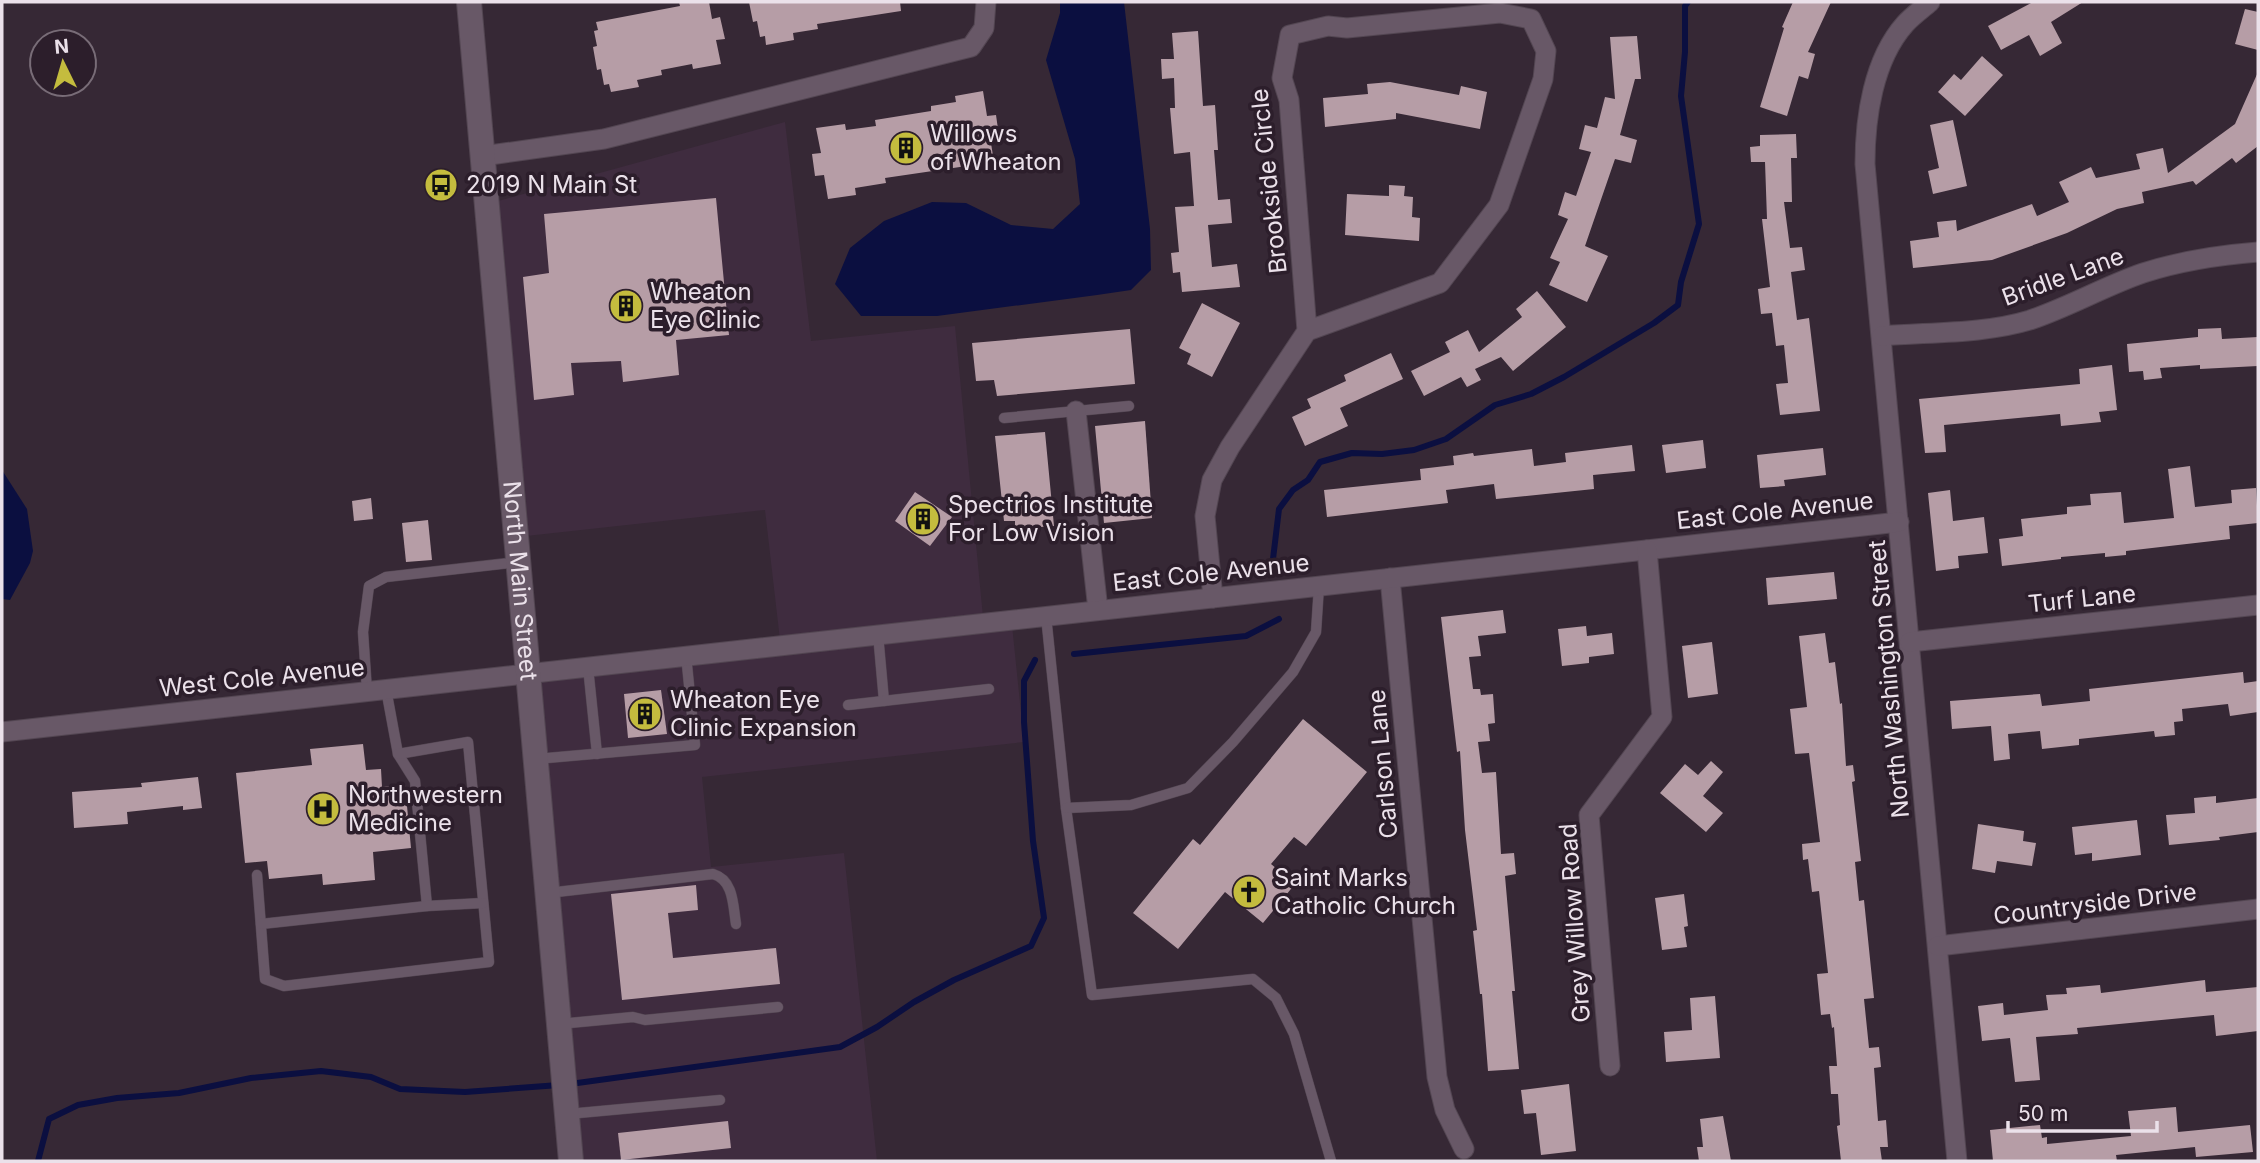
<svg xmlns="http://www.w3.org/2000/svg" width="2260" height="1163" viewBox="0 0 2260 1163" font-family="Inter,sans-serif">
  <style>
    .built { fill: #3f2c3f }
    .water { fill: #0b0f40 }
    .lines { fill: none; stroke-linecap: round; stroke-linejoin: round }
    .stream { stroke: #0b0f40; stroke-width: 6 }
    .building { fill: #b69da6 }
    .service-casing { stroke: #534652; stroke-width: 11 }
    .minor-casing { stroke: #534652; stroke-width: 21 }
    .tertiary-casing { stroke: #534652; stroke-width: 26 }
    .service { stroke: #685867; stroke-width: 10 }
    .minor { stroke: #685867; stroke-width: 19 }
    .tertiary { stroke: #685867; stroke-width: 24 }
    .labels { text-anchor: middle; stroke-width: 7; stroke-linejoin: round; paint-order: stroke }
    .poi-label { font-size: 24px; fill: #ebe1ea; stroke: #2c1e2b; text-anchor: start }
    .street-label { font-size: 24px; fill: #ebe1ea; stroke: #2c1e2b }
  </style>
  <rect width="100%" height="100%" fill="#362835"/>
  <g class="built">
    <path d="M785,122l26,219 144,-15 28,291 -203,23 -15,-130 -248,27 -30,-333z"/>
    <path d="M1012,625l12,117 -322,35 9,90 133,-14 33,308h-297l-46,-483z"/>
  </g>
  <g class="water">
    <path d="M1060,2h64l26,227 1,41 -20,20 -34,5 -160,21h-76l-26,-32 15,-36 34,-27 48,-19 34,1 45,22 42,4 27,-25 -5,-45 -29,-99 14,-47z"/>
    <path d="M2,470l25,39 6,42 -3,12 -20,37 -8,-1z"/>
  </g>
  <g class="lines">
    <g class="stream">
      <path d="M1273,559l6,-50 14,-19 15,-10 12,-18 32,-9 30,1 32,-4 32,-11 49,-34 36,-11 33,-17 90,-54 24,-18 3,-23 18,-58 -18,-128 4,-44v-46l3,-4"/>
      <path d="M1074,654l172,-18 33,-17"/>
      <path d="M570,1084l270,-37 37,-20 37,-25 40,-22 77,-34 13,-28 -11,-77 -9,-119v-41l11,-21"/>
      <path d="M38,1161l11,-42 29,-14 39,-7 62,-5 72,-15 70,-7 50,6 29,12 65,3 94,-7"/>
    </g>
  </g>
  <g class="building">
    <path d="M679,2h30l3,17 8,-2 5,22 -9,1 5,24 -28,5 -1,-5 -31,6 1,5 -25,5 2,7 -28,5 -2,-8 -5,1 -3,-16 -4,1 -4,-23 4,-1 -3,-15 4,-1 -2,-8 84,-16z"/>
    <path d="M749,2h151l1,9 -84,13 1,5 -25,4 1,7 -28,5 -1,-9 -5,1 -3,-16 -4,1z"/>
    <path d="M1793,2h38l-23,50 7,2 -7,25 -9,-3 -12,40 -27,-9 24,-79 -2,-1z"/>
    <path d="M2033,2h50l-32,20 11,21 -22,13 -11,-21 -28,15 -13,-24z"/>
    <path d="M2245,9l13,3v38l-23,-6z"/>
    <path d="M1198,31l5,75 12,-1 3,45h-4l4,50 12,-1 2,24 -24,2 4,42 25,-3 3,23 -58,5 -2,-20 -7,1 -2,-20 8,-1 -4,-45 19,-1 -4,-54 -16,2 -4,-46h5l-1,-30 -12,1 -1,-20h13l-2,-26z"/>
    <path d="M1637,36l4,43h-6l-15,56 17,5 -6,23 -16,-4 -30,87 23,10 -21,46 -38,-17 11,-23 -10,-4 18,-39 -10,-4 7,-23 11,4 15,-44 -12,-3 6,-24 12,3 8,-31 10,2 -5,-62z"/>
    <path d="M1982,56l21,19 -38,41 -27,-24 16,-18 7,6z"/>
    <path d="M2258,72v74l-22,17 -4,-5 -36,27 -3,-4 -51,11 2,11 -27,6 -50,24 -75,27 -79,8 -3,-27 29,-4 -2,-15 19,-2 1,11 75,-27 5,12 32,-14 -10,-20 32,-15 5,11 44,-9 -4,-15 27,-6 5,25 67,-49z"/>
    <path d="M1390,82l69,13 2,-9 26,6 -7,37 -84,-16v6l-71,8 -2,-29 45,-4 -1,-10z"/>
    <path d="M983,91l4,25 9,-1 3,21 -9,1 4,25 -109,16 1,5 -31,5 1,7 -28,4 -4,-24 -9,1 -3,-22 9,-1 -5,-25 29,-4 1,6 30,-4 -1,-6 56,-9v-5l25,-4 -1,-6z"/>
    <path d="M1953,120l14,66 -34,8 -5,-23 11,-3 -9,-43z"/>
    <path d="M1796,134l1,24h-6l1,44h-8l6,46 12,-1 3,23 -14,2 6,48 12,-2 11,93 -40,4 -4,-31 12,-1 -4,-38 -8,1 -4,-33 -11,1 -3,-25 12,-2 -8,-68h5l-2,-57h-14l-1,-15 10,-1v-11z"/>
    <path d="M1389,185l16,1 -1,10 9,1 -1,20 8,1 -1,23 -74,-6 2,-41 42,2z"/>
    <path d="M716,198l13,137 -53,5 3,35 -56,7 -2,-21 -50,2 3,32 -40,5 -11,-123 26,-4 -5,-59z"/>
    <path d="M1537,291l29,36 -53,44 -12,-14 -26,12 6,11 -14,7 -6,-10 -37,19 -13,-25 39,-19 -5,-10 23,-12 11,22 43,-35 -6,-8z"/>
    <path d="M1202,303l38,20 -28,54 -25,-13 4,-10 -12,-6z"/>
    <path d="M2221,328l1,11 36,-2v29l-58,3v-4l-40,3 2,10 -18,2 -1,-9 -14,1 -2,-28 71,-7v-8z"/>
    <path d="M1130,329l5,55 -138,12 -3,-16 -18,1 -4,-38z"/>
    <path d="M1391,353l12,26 -63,29 8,18 -43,20 -13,-29 19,-9 -4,-9 39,-18 -2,-6z"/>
    <path d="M2112,365l5,45 -18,2 2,10 -40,4 -1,-12 -116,11 2,27 -21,1 -6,-54 161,-15 -1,-15z"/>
    <path d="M1145,421l7,97 -48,5 -9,-97z"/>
    <path d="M1045,432l9,94 -39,3v-8h-11l-9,-85z"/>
    <path d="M1703,440l3,28 -40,5 -4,-28z"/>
    <path d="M1632,445l3,26 -42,4 1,14 -98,10 -2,-15 -48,6 2,13 -121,14 -3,-27 97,-10 -1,-11 34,-4 -1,-9 20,-3 1,3 58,-7 2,17 32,-4 -1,-9z"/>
    <path d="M1823,448l3,27 -42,5 1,6 -25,2 -3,-33z"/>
    <path d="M2190,466l5,41 37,-4 -1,-13 25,-2 2,35 -29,3 1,13 -104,12v4l-21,2v-4l-44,4v2l-59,7 -3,-27 24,-3 -2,-17 46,-5v-7l24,-2 -1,-11 31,-2 3,31 50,-5 -6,-49z"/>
    <path d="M1950,490l3,31 31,-4 4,36 -30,3 1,12 -23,3 -8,-78z"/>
    <path d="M915,492l37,25 -22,29 -35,-25z"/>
    <path d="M371,498l2,21 -19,2 -2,-20z"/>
    <path d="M428,520l4,40 -26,2 -4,-39z"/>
    <path d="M1834,572l3,27 -69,6 -2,-27z"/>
    <path d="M1503,610l3,23 -28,3 3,20 -12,1 4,32h7l1,6 12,-1 2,29 -7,1 2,17 -12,1 4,31 14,-1 5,82 13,-1 2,21 -11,2 10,115h-3l7,78 -31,2 -6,-77h-2l-7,-63 4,-1 -12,-100 -5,-79 -3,1 -16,-135z"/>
    <path d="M1586,626l1,10 25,-3 2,21 -25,3v6l-27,3 -4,-37z"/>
    <path d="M1825,633l4,30 6,-1 5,42 2,-1 4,63 7,-1 2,16 -3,1 9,79 -6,1 4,39 5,-1 10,98 -10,1 5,49 10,-1 2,20 -7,1 4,53 8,-1 2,27h-8l2,14h-41l-4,-35 3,-1 -2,-31h-7l-2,-28h8l-3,-39 -2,1 -2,-14 -9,1 -4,-41 11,-1 -9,-82 -7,1 -4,-33 -5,1 -1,-16 18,-2 -11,-89 -14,1 -5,-45 17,-2 -8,-71z"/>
    <path d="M1712,642l6,52 -30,4 -6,-52z"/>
    <path d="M2243,672l1,11 14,-2v31l-28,4 -2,-12 -46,5 1,12 -9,1 1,13 -20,2 -1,-6 -75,8v6l-37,4 -2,-18 -32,3 2,25 -16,2 -3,-35 -39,3 -2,-28 90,-7 2,12 48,-5 -1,-12z"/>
    <path d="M661,690l6,44 -39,4 -4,-44z"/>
    <path d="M1303,719l64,53 -61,74 -12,-9 -23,27 24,20 -32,39 -38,-31 -47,57 -45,-36 60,-74 7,6z"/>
    <path d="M363,744l3,26 15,-1 1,18 23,-2 6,63 -38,4 2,28 -52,5 -1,-11 -53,5 -2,-18 -22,2 -9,-90 76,-8 -2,-16z"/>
    <path d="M1711,761l12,11 -20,24 20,17 -17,19 -46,-39 25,-29 13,11z"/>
    <path d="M198,777l4,31 -19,2v-4l-56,6 1,12 -54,4 -2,-36 70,-5 -1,-4z"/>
    <path d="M2216,796v7l42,-5v34l-39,5 1,3 -51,5 -3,-30 29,-2 -1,-15z"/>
    <path d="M2137,820l4,35 -49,6v-8l-17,2 -3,-28z"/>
    <path d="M1978,824l46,7 -1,10 13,2 -4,23 -35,-5 -2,12 -23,-4z"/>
    <path d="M696,885l2,25 -30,3 5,45 103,-10 4,36 -158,16 -11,-106z"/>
    <path d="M1684,894l4,32 -4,1 3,20 -25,3 -7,-52z"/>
    <path d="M2205,980l1,12 52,-5v44l-42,5 -2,-21 -137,13 1,6 -42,3 4,43 -25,2 -5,-44 -28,3 -4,-35 25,-3 1,12 44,-5 -2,-15 21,-1 -1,-6 34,-3 1,8z"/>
    <path d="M1715,996l5,62 -54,4 -2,-30 28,-2 -2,-32z"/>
    <path d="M1569,1084l7,67 -35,4 -5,-42 -12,1 -3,-24z"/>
    <path d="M2176,1107l2,25 72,-7 3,27 -57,5 -1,-10 -79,8 1,6h-124l-3,-31 50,-5 2,13 5,-1v7l84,-8 -3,-25z"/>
    <path d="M1723,1116l8,45h-32l-2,-14h6l-3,-28z"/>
    <path d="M728,1121l3,27 -110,12 -3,-27z"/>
  </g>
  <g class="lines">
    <defs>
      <g id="service">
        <path d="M1004,418l125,-12"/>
        <path d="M1046,616l20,192 26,187 161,-16 23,19 18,36 37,127"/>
        <path d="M878,634l6,67"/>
        <path d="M588,667l9,87"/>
        <path d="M386,689l12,65 17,27 12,125"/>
        <path d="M367,691l-4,-59 6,-46 17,-9 132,-15"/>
        <path d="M848,705l141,-16"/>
        <path d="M536,759l159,-14 -9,-90"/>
        <path d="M1066,808l65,-3 57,-17 45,-46 60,-70 23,-40 3,-46"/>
        <path d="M257,875l8,104 19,7 205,-24 -21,-220 -70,12"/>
        <path d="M548,893l165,-19c21,6 20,32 23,50"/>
        <path d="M261,924l166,-18 56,-3"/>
        <path d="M559,1024l74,-7 12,3 133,-13"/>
        <path d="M568,1114l152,-14"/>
      </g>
      <g id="minor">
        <path d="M1930,2c-8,7 -18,14 -25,22 -32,36 -40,94 -40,140l92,997"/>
        <path d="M483,156l121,-17 367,-92 13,-19 2,-26"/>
        <path d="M1882,336c49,-4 102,-2 148,-16 39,-13 75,-34 113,-47 37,-12 77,-18 115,-21"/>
        <path d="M1076,411l22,199"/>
        <path d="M1390,578l47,499 8,33 19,39"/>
        <path d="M1213,598l-8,-82 7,-36 18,-33 77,-116 -18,-231 -7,-22 8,-43 38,-9 19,2 153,-15 31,6 15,32 -3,28 -44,126 -59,78 -133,48"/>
        <path d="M1910,642l348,-37"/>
        <path d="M2,732l1897,-210"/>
        <path d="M1938,946l320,-37"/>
        <path d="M1610,1066l-21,-251 73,-98 -15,-167"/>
      </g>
      <g id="tertiary">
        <path id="s1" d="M469,2l102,1159"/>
      </g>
    </defs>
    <use href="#service" class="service-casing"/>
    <use href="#minor" class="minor-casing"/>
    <use href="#tertiary" class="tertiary-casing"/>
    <use href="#service" class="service"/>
    <use href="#minor" class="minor"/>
    <use href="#tertiary" class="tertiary"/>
  </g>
  <defs>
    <symbol id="building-disc" viewBox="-11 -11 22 22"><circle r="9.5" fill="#c4bc3e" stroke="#2c1e2b"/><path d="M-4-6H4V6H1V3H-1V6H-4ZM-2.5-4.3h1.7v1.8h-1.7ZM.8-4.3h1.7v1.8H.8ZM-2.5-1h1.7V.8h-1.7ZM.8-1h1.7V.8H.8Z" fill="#111"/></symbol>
    <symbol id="bus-disc" viewBox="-11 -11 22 22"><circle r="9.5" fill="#c4bc3e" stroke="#2c1e2b"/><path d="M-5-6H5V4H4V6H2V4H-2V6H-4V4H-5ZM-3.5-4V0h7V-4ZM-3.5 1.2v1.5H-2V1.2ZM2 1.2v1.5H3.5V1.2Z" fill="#111"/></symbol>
    <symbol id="hospital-disc" viewBox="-11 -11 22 22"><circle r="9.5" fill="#c4bc3e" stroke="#2c1e2b"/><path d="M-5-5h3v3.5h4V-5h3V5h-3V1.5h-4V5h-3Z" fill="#111"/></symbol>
    <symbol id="church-disc" viewBox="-11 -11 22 22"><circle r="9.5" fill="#c4bc3e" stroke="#2c1e2b"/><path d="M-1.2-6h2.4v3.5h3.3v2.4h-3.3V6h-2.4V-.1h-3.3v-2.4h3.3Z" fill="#111"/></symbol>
  </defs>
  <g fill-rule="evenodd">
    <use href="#building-disc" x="887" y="129" width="38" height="38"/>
    <use href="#bus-disc" x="422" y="166" width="38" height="38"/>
    <use href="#building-disc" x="607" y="287" width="38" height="38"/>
    <use href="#building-disc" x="904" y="500" width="38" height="38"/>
    <use href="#building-disc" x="626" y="695" width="38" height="38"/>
    <use href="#hospital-disc" x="304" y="790" width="38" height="38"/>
    <use href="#church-disc" x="1230" y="873" width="38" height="38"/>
  </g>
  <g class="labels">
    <g class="poi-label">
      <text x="930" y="142">Willows<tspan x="930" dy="28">of Wheaton</tspan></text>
      <text x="466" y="193">2019 N Main St</text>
      <text x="650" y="300">Wheaton<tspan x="650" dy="28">Eye Clinic</tspan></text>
      <text x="948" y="513">Spectrios Institute<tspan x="948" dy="28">For Low Vision</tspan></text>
      <text x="670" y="708">Wheaton Eye<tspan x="670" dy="28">Clinic Expansion</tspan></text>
      <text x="348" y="803">Northwestern<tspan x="348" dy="28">Medicine</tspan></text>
      <text x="1274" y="886">Saint Marks<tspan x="1274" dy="28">Catholic Church</tspan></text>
    </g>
    <g class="street-label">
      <text transform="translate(1269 181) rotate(-96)" y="8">Brookside Circle</text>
      <text transform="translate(2063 277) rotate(-20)" y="8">Bridle Lane</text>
      <text transform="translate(1775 511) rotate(-6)" y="8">East Cole Avenue</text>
      <text transform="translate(1211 573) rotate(-6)" y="8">East Cole Avenue</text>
      <text dy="8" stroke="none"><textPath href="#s1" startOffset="581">North Main Street</textPath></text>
      <text transform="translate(2082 599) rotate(-6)" y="8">Turf Lane</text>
      <text transform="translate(262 678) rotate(-6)" y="8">West Cole Avenue</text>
      <text transform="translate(1889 679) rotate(-95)" y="8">North Washington Street</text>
      <text transform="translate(1383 764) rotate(-95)" y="8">Carlson Lane</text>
      <text transform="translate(2095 904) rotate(-7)" y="8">Countryside Drive</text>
      <text transform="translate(1575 923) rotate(-94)" y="8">Grey Willow Road</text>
    </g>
  </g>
  <rect width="2260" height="1163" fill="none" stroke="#ebe1ea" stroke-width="7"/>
  <g transform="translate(63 63) rotate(355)"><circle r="33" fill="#2c1e2b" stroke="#786c77" stroke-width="2"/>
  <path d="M0-5L12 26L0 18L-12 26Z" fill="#c4bc3e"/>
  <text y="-10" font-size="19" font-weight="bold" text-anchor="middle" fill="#ebe1ea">N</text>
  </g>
  <path d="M2008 1121v10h149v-10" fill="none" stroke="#ebe1ea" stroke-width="3.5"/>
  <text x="2018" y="1121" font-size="21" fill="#ebe1ea" stroke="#2c1e2b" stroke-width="5" paint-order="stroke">50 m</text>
</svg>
